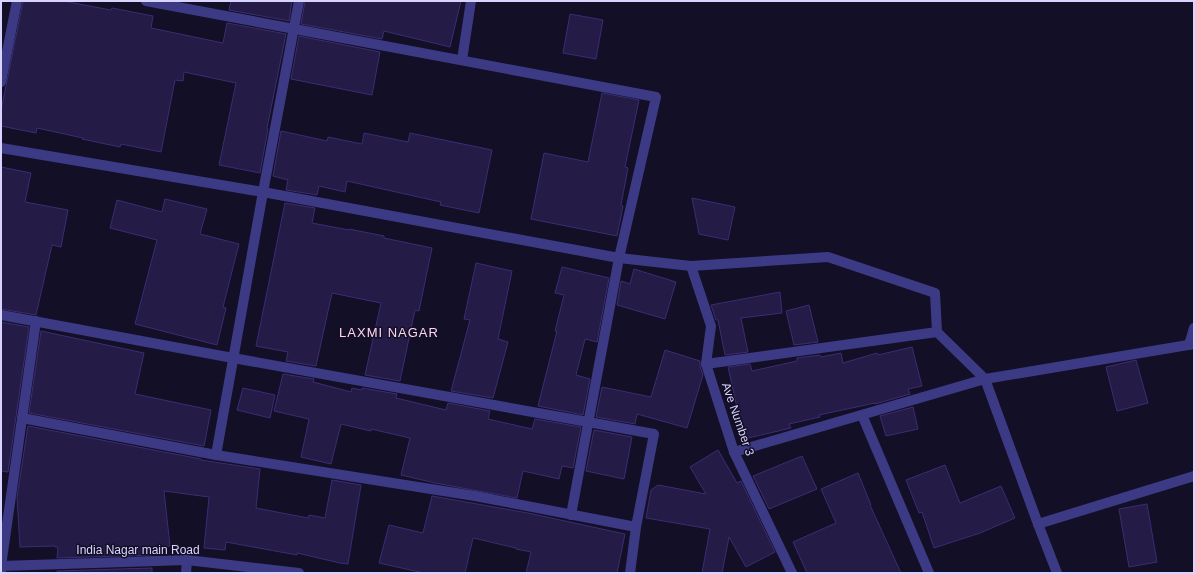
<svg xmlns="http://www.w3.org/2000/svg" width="1195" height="574" viewBox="0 0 1195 574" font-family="Arial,sans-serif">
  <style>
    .building { fill: #241b47; stroke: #3b2d73 }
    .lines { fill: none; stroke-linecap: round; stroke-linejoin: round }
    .minor { stroke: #3d3a85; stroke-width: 10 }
    .labels { text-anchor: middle; stroke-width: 3; stroke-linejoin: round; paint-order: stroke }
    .street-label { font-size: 12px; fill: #d9d4ff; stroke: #130f26 }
    .neighbourhood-label { font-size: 13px; letter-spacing: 1px; fill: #ffd6f0; stroke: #130f26 }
  </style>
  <rect width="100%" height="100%" fill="#130f26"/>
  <g class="building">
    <path d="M23,1h40l48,9 1,-2 41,8 -2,12 72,15 4,-20 59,11 -19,94 1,1 -8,44 -41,-8 17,-82 -52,-11 -1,9 -8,-1 -14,72 -40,-8 -1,3 -38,-8 1,-1 -46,-10 -1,5 -35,-7v-15z"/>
    <path d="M231,1h61l-3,20 -60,-11z"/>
    <path d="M305,1h156l-11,46 -66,-16 -2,8 -81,-15z"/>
    <path d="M570,14l33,6 -7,39 -33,-6z"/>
    <path d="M299,36l81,16 -8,43 -81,-16z"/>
    <path d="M602,93l37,7 -14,67 3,1 -7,37 2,1 -6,30 -86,-17 13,-66 44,9z"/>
    <path d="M281,131l46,10 1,-4 34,7 2,-11 44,9 2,-9 82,17 -13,63 -39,-8 1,-3 -94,-21 -2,11 -26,-6 -2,9 -31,-5 2,-10 -15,-4z"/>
    <path d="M1,167l30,6 -6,29 43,8 -7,37 -9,-2 -16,70 -35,-6z"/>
    <path d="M692,198l43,9 -7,33 -29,-6z"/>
    <path d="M165,199l42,10 -7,25 39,10 -16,63 3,1 -9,37 -82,-21 22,-84 -47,-12 7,-28 45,12z"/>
    <path d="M285,203l30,5 -3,15 37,7v-1l35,7v2l48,10 -13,63 -4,-1 -15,71 -35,-6 16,-72 -49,-10 -16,73 -30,-5 2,-9 -32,-6z"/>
    <path d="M476,263l36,8 -14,68 10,3 -15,56 -42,-7 19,-71 -6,-1z"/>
    <path d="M562,267l47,11 -12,64 -12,-3 -9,36 14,4 -7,36 -45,-9 19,-75h-2l9,-36 -9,-2z"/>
    <path d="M634,269l42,13 -11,37 -48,-14 4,-24 9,3z"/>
    <path d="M780,292l2,21 -41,5 7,34 -23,3 -7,-35h-2l-5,-15z"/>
    <path d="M809,305l9,37 -24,3 -8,-34z"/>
    <path d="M1,322l28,5 -21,145 -7,-1z"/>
    <path d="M41,331l103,22 -9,41 76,16 -7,36 -175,-33z"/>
    <path d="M912,347l10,39 -14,3 2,5 -35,10v-1l-56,12 1,2 -31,7 2,4 -47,11 -16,-72 22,-3 2,7 45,-10v-3l23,-3 1,2 20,-4 2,10 34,-10 1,2z"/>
    <path d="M665,350l35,11v5l3,9 -16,53 -50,-14 -2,10 -39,-7 6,-30 49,10z"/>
    <path d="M1136,360l12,43 -31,8 -11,-44z"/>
    <path d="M283,374l31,5 -1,3 38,10 1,-4 10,2v-2l35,6 -1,4 50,12 2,-7 42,8 -2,8 44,10 3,-10 46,8 -8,41 -11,-2 -3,13 -36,-8 -6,27 -82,-15 -34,-8 9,-37 -39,-9v2l-30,-7 -10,40 -30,-7 8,-38 -35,-8z"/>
    <path d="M243,388l32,7 -5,23 -33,-8z"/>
    <path d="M913,407l5,22 -32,7 -6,-20z"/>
    <path d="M28,426l173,33v1l59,9 -4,39 52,10 1,-3 16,3 7,-38 29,5 -13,79 -8,-1 -43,-10v2l-71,-13 -1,8 -21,-2 5,-51 -45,-6 6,55 -18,2v7l-95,3 1,-11h-3v-1l-35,1 -3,-50z"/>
    <path d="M594,430l38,7 -8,42 -38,-8z"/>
    <path d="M718,450l19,33 4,-2 34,71 -29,15 -17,-30 -7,36h-20l8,-44 -64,-11 5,-28 7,-5 48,9 -16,-27z"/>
    <path d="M802,456l15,33 -48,20 -16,-33z"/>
    <path d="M945,465l15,38 41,-17 14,32 -35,15 -46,15 -12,-36 -3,1 -13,-33z"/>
    <path d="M858,473l13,32h-1l31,68h-94l-14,-31 43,-19 -15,-34z"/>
    <path d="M432,496l96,17 97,21 -8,39h-91l5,-21 -15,-3v-1l-43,-10 -8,35h-41l-45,-10 10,-38 34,8z"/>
    <path d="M1147,504l10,58 -28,5 -10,-58z"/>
    <path d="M152,568v5h-95v-2z"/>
  </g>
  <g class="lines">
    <g class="minor">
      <path d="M146,1l510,96 -37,161 -48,257"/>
      <path d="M462,60l9,-59"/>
      <path d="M1,82l16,-81"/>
      <path d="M1,148l262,44 356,66 72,8 137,-9 107,36 2,39 48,47 53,145 19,49"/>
      <path d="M691,266l20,60 -5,38 28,88 58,121"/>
      <path d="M1,315l232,43 355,64 66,12 -18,93"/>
      <path d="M1189,345l5,-17"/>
      <path d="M706,364l231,-32"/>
      <path d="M862,415l67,158"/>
      <path d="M22,418l194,37 259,41 161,31 -6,46"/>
      <path d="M734,452l251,-73 209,-35"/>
      <path d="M216,455l47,-263 36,-191"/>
      <path d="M1038,524l156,-48"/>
      <path d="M1,566l186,-6 112,13"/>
      <path d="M1,573v-7l35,-245"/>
      <path d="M186,573l1,-13"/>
    </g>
  </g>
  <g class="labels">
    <g class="street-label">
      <text transform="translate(738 419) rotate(71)" y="4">Ave Number 3</text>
      <text x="138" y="554">India Nagar main Road</text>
    </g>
    <g class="neighbourhood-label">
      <text x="389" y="337">LAXMI NAGAR</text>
    </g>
  </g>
  <rect width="1195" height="574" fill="none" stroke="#d9d4ff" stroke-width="4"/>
</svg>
